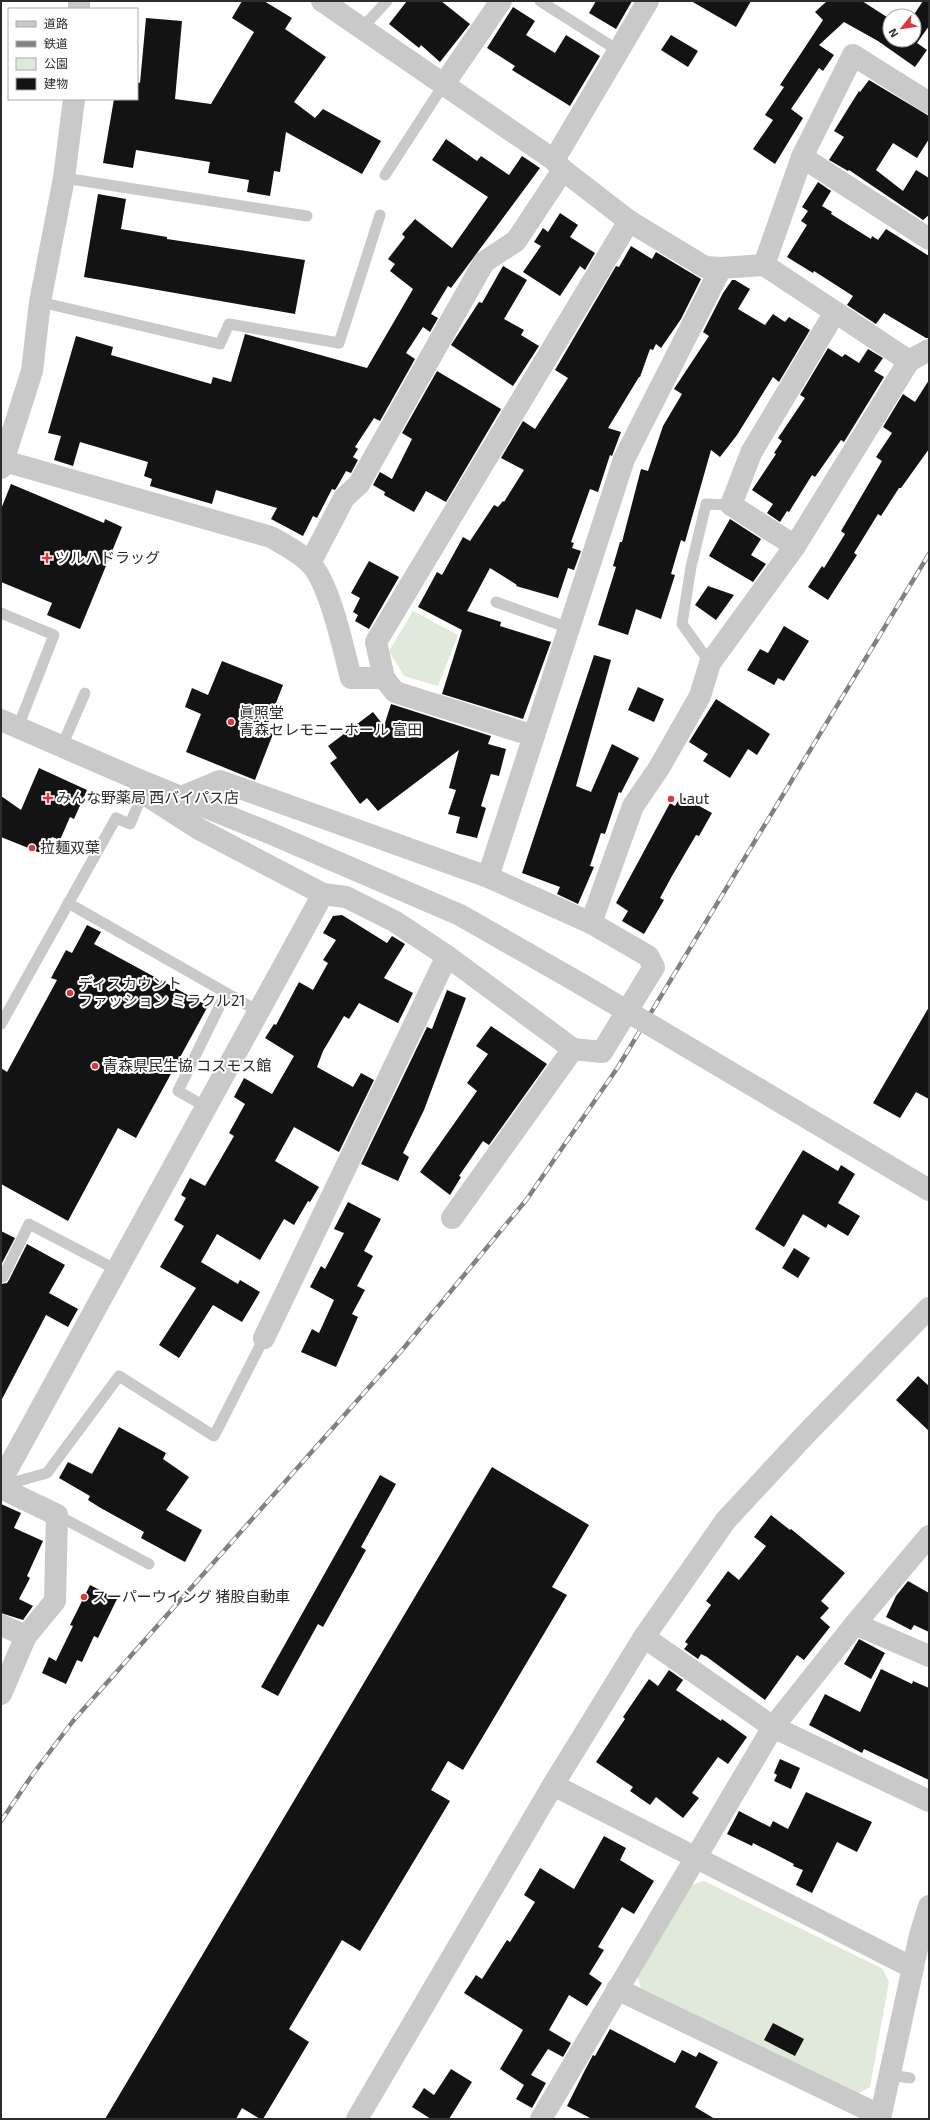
<svg xmlns="http://www.w3.org/2000/svg" width="930" height="2120" viewBox="0 0 930 2120" font-family="'Exo 2','Noto Sans JP',sans-serif">
  <style>
    .green { fill: #e1e9da }
    .building { fill: #131313 }
    .lines { fill: none; stroke-linecap: round; stroke-linejoin: round }
    .service { stroke: #c9c9c9; stroke-width: 11 }
    .minor { stroke: #c9c9c9; stroke-width: 22 }
    .tertiary { stroke: #c9c9c9; stroke-width: 22 }
    .rail-casing { stroke: #818181; stroke-width: 4.5 }
    .rail { stroke: #fff; stroke-width: 3; stroke-dasharray: 9; stroke-linecap: butt }
    .tertiary-bridge { stroke: #c9c9c9; stroke-width: 22 }
    .poi-dot { fill: #d9383c; stroke: #fff; stroke-width: 1.5 }
    .labels { text-anchor: middle; stroke-width: 4; stroke-linejoin: round; paint-order: stroke }
    .poi-label { font-size: 15px; fill: #2c2c2c; stroke: #fff; text-anchor: start }
  </style>
  <rect width="100%" height="100%" fill="#fff"/>
  <g class="green">
    <path d="M413,611l45,24 -20,51 -34,-10 -15,-25z"/>
    <path d="M704,1881l179,88 6,13 -19,105 -13,7 -216,-106 -5,-16 52,-86z"/>
  </g>
  <g class="building">
    <path d="M242,1h22l28,17 -7,11 41,28 -32,45 21,16 8,-9 58,32 -19,33 -76,-42 -6,40 -6,-1 -4,25 -23,-4 2,-12 -41,-7 2,-11 -74,-12 -3,18 -30,-5 11,-64h23v-17l3,1 6,-65 36,3 -7,78 36,5 43,-72 -22,-14z"/>
    <path d="M407,1h34l29,23 -30,38 -19,-17 -2,3 -30,-24z"/>
    <path d="M596,1h36l-16,28 -27,-16z"/>
    <path d="M691,1h60l-15,26z"/>
    <path d="M827,1h35l28,18v21h24l-1,-24 10,-15h6v25l-12,17 10,7 -12,17 -37,-26 -34,-19 -25,23 15,10 -11,16 -4,-3 -28,41 12,9 -28,46 -22,-15 20,-29 -8,-5 19,-28 -4,-2 43,-65 -8,-8z"/>
    <path d="M513,7l22,14 -9,14 29,18 11,-18 34,21 -30,50 -58,-36 3,-4 -28,-18z"/>
    <path d="M671,35l27,16 -10,16 -27,-17z"/>
    <path d="M869,80l60,36v23l-12,19 -24,-15 -17,27 27,21 13,-21 13,8v37l-6,5 -74,-50 -1,1 -19,-11 15,-23 -10,-6 25,-40 1,1z"/>
    <path d="M446,139l31,22 4,-5 28,19 13,-19 18,12 -89,120 -3,-2 -17,28 7,4 -8,14 -7,-5 -17,26 9,6 -35,62 -6,-3 -19,29 3,2 -5,8 5,3 -7,13 -5,-2 -9,16 -2,3 -3,-1 -15,29 -4,-2 -10,20 -32,-17 6,-11 -61,-18 -4,14 -62,-18 2,-7 -8,-3 4,-14 -68,-20 -7,24 -19,-6 7,-24 -13,-3 28,-97 37,11 -2,8 100,29 2,-7 18,5 14,-48 122,34 46,-79 -23,-18 5,-7 -7,-5 17,-22 -3,-3 13,-15 37,29 36,-51 -56,-37z"/>
    <path d="M818,182l13,9 -9,15 10,6 -1,2 40,25 1,-3 6,4 8,-11 43,27v82h-3l-42,-25 -8,11 -29,-19 6,-9 -39,-25 -1,2 -26,-16 20,-32 -6,-4 7,-10 -6,-4z"/>
    <path d="M98,194l28,5 -5,30 46,8v2l138,21 -10,54 -211,-37z"/>
    <path d="M560,213l18,12 -8,12 25,16 -10,17 -5,-4 -20,30 -37,-24 18,-26 -7,-4 9,-14 5,4z"/>
    <path d="M631,246l21,13 4,-7 45,27 -20,40 -20,29 -5,-4 -3,6 -3,-1 -10,28h-1l-31,51 13,4 -9,24 -2,-1 -12,37 -8,-3 -19,53 3,1 -2,5 9,3 -7,19 -6,-2 -10,30 -42,-12 1,-1 -27,-17 -23,43 34,11 -1,4 51,16 -28,77 -81,-25 20,-64 -44,-23 19,-35 5,3 21,-38 7,4 24,-36 4,2 5,-6 1,1 20,-32 -23,-12 22,-37 12,8 33,-51 -13,-8 61,-104 3,1z"/>
    <path d="M503,266l24,14 -23,39 20,11 -3,5 18,11 -26,40 -62,-41 28,-43 3,1z"/>
    <path d="M732,280h3l15,9 -12,20 27,16 8,-11 12,8 4,-5 21,13 -31,52 -6,-5 -36,58 -17,22 -9,-7 -26,92 -4,-2 -10,34 4,1 -14,44 -25,-10 -8,26 -30,-10 18,-58 -3,-1 7,-24h2l19,-73 7,2 15,-45 19,-32 -8,-5 35,-53 -6,-4 20,-39z"/>
    <path d="M828,348l14,9 3,-3 14,9 9,-14 15,9 -9,13 10,6 -40,65 -3,-2 -26,37 -3,-2 -23,37 -2,-1 -7,11 -13,-9 6,-9 -21,-14 24,-36 -2,-1 8,-12 -4,-3 27,-40 -5,-3z"/>
    <path d="M437,371l64,38 -55,93 -20,-11 -12,21 -30,-17 1,-3 -12,-7 7,-13 12,7 20,-40 -10,-6z"/>
    <path d="M929,380v69l-28,39h-2l-18,28 -3,-2 -24,39 3,2 -29,45 -20,-13 14,-21 2,2 21,-34 -4,-3 41,-70 -6,-4 16,-24 -9,-6 20,-33 12,8z"/>
    <path d="M11,484l93,39 1,-4 17,8 -42,102 -33,-14 5,-12 -51,-21v-73z"/>
    <path d="M730,519l31,20 -10,16 15,9 -13,18 -44,-26z"/>
    <path d="M369,561l30,16 -30,52 -14,-8 3,-6 -5,-3 7,-14 -9,-5z"/>
    <path d="M708,586l26,9 -18,25 -21,-15z"/>
    <path d="M784,626l25,15 -25,40 -6,-3 -4,7 -27,-15 13,-21 8,4z"/>
    <path d="M594,655l17,5 -35,126 15,6 21,-48 27,14 -18,35 -2,-1 -14,42 -4,-1 -11,33 4,1 -16,37 -21,-10 3,-7 -38,-14z"/>
    <path d="M222,661l61,24 -18,46 8,3 -18,46 -69,-28 15,-38 -16,-7 7,-19 16,7z"/>
    <path d="M638,687l26,12 -10,23 -26,-12z"/>
    <path d="M716,699l54,35 -13,21 -9,-6 -18,29 -27,-17 5,-7 -19,-12z"/>
    <path d="M391,704l100,32 -3,8 18,5 -7,27 -8,-2 -10,32 5,2 -9,30 -21,-5 4,-16 -12,-3 8,-24 -7,-2 10,-38 -81,61 -11,-13 -7,6 -30,-41 7,-5 -9,-12 45,-34 11,14z"/>
    <path d="M39,768l48,22 -13,29 -4,-2 -10,23 -8,-3 -9,17 -42,-17v-41l20,14z"/>
    <path d="M681,796l31,17 -13,23 -3,-1 -24,41 -12,22 4,2 -20,34 -22,-13 6,-10 -12,-8 54,-100 5,3z"/>
    <path d="M342,915l45,28 5,-7 13,8 -21,34 29,15 -15,30 -39,-20 -10,16 -5,-3 -21,35 -6,16 36,20 8,-14 13,7 -35,72 -45,-25 -19,34 44,26 -9,15 -2,-1 -14,24 -10,-6 -24,41 -43,-26 -16,28 37,22 2,-4 20,12 -18,30 -29,-17 -34,53 -20,-13 37,-57 -36,-21 24,-41 -10,-6 12,-22 -5,-3 9,-17 15,8 29,-50 -5,-3 16,-29 -11,-7 10,-19 28,16 22,-38 -29,-18 9,-14 2,1 23,-43 14,8 15,-27 -5,-3 13,-20 -13,-7 10,-17z"/>
    <path d="M87,925l14,7 -7,12 114,62 -72,132 -18,-10 -50,93 -67,-37v-116l6,4 50,-92 -6,-2 15,-28 6,3z"/>
    <path d="M447,990l19,8 -42,112 -21,43 6,4 -11,24 -37,-17 66,-137 5,2z"/>
    <path d="M929,1007v92l-13,-7 -16,26 -27,-15z"/>
    <path d="M491,1026l56,38 -58,81 -6,-4 -24,35 2,1 -11,18 -30,-23 57,-81 -10,-8 21,-29 -12,-8z"/>
    <path d="M803,1150l35,21 3,-6 14,9 -17,29 22,13 -12,20 -20,-12 -2,4 -23,-14 -19,33 -29,-18z"/>
    <path d="M348,1202l33,17 -17,32 9,5 -16,30 8,4 -13,24 6,3 -22,50 -35,-15 11,-23 7,4 15,-33 -24,-13 11,-21 4,3 19,-36 -10,-4z"/>
    <path d="M1,1231l14,7 -14,27z"/>
    <path d="M27,1244l38,21 -16,28 29,16 -10,18 -22,-12 -45,86v-117l6,-1 2,-3z"/>
    <path d="M794,1248l16,10 -12,20 -16,-10z"/>
    <path d="M918,1376l11,10v45l-33,-31z"/>
    <path d="M119,1427l47,26 -3,6 26,18 -23,33 36,20 -17,32 -44,-24 3,-6 -45,-25 -11,-7 2,-4 -31,-18 9,-16 24,12z"/>
    <path d="M492,1467l97,58 -37,62 15,8 -104,175 -15,-9 -17,29 19,11 -90,150 -18,-11 -53,89 20,13 -46,77h-3l-18,-11 -6,11h-131z"/>
    <path d="M380,1475l16,9 -35,63 5,3 -43,77 -5,-3 -40,72 -17,-9z"/>
    <path d="M1,1504l20,9 -7,15 29,13 -16,35 3,2 -11,21 14,7 -10,14 -22,-7z"/>
    <path d="M771,1515l19,15 1,-1 54,44 -24,28 8,7 -9,10 10,9 -26,33 -7,-5 -32,45 -58,-43 -6,-3 -3,5 -14,-10 4,-5 -3,-2 26,-37 -5,-4 22,-30 11,9 27,-34 -12,-9z"/>
    <path d="M908,1581l21,12v39l-15,-7 -3,5 -25,-13 10,-21z"/>
    <path d="M90,1585l27,14 -19,39 -4,-2 -12,26 -5,-2 -11,24 -24,-11 7,-16 7,4 17,-35 -3,-1z"/>
    <path d="M859,1639l26,14 -14,26 -27,-15z"/>
    <path d="M881,1669l31,15 1,-3 16,7v92l-65,-31 -2,4 -53,-28 16,-31 35,18z"/>
    <path d="M669,1670l14,10 -7,10 45,31 1,-2 25,18 -19,27 -10,-7 -26,36 7,5 -16,20 -27,-21 -6,8 -20,-14 3,-4 -37,-25 29,-43 -2,-2 26,-38 9,7z"/>
    <path d="M780,1759l20,9 -9,21 -17,-8 3,-6 -3,-2z"/>
    <path d="M806,1792l66,30 -15,30 -20,-10 -25,51 -16,-8 7,-15 -10,-4 1,-2 -41,-21 -1,3 -25,-12 12,-23 31,16 3,-6 15,8z"/>
    <path d="M604,1836l22,12 -6,12 34,21 -20,33 -12,-7 -24,40 6,3 -15,24 13,9 -15,23 -18,-11 -20,35 22,13 -8,14 -15,-8 -17,26 15,8 -14,25 -16,-9 8,-14 -24,-16 23,-39 -59,-37 12,-18 6,4 25,-39 3,2 25,-40 -11,-7 16,-27 34,21z"/>
    <path d="M773,2023l31,16 -9,17 -31,-16z"/>
    <path d="M610,2029l65,34 7,-13 14,7 3,-5 19,10 -23,45 20,12h-123l-25,-13 18,-36 8,-15 2,1z"/>
    <path d="M451,2069l21,13 -23,37h-18l-19,-12 12,-19 10,7z"/>
  </g>
  <g class="lines">
    <g class="service">
      <path d="M540,1l79,50"/>
      <path d="M362,28l25,-27"/>
      <path d="M385,175l59,-91"/>
      <path d="M64,178l243,38"/>
      <path d="M40,302l180,42 9,-20 110,19 41,-128"/>
      <path d="M496,602l73,26"/>
      <path d="M1,613l53,22 -36,92"/>
      <path d="M710,663l-28,-39 9,-57 15,-63 25,1"/>
      <path d="M62,746l23,-53"/>
      <path d="M68,903l190,108"/>
      <path d="M1,1024l115,-206 14,6 13,-31"/>
      <path d="M206,1107l-28,-16 48,-98"/>
      <path d="M1,1276l2,1 26,-53 88,46"/>
      <path d="M1,1486l46,-13 72,-97 95,60 50,-98"/>
      <path d="M57,1515l92,49"/>
      <path d="M890,2075l20,3"/>
    </g>
    <g class="minor">
      <path d="M322,1l232,159 9,10 66,51 76,46 16,1 43,-3 145,96 20,-11"/>
      <path d="M444,84l57,-83"/>
      <path d="M802,157l127,82"/>
      <path d="M554,160l94,-159"/>
      <path d="M764,265l38,-108 51,-102 76,48"/>
      <path d="M4,461l267,76c14,8 28,15 39,26 20,21 33,85 41,115h33"/>
      <path d="M795,546l-64,-41 20,-52 84,-141"/>
      <path d="M310,563l34,-65 15,-14 125,-222 32,-21 47,-71"/>
      <path d="M534,736l-139,-44 -11,-14 -8,-36 253,-421"/>
      <path d="M184,796l36,-15 268,96 103,46 42,-117 26,-38 41,-72 10,-33 85,-117 114,-185"/>
      <path d="M488,877l136,-418 97,-191"/>
      <path d="M323,894l23,3 48,24 53,35 126,93 -121,169"/>
      <path d="M573,1049l29,3 52,-85 -6,-11 -57,-33"/>
      <path d="M264,1338l183,-382"/>
      <path d="M1,1481l322,-587 -124,-65 -56,-36 -4,-13"/>
      <path d="M1,1488l56,27 -2,86 -29,35 -25,58"/>
      <path d="M855,1624l74,32"/>
      <path d="M1,1625l25,11"/>
      <path d="M644,1637l129,90 156,74"/>
      <path d="M617,1989l264,127"/>
      <path d="M541,2119l232,-392 82,-103 74,-88"/>
    </g>
    <g class="tertiary">
      <path d="M79,9v-8"/>
      <path d="M1,468l31,-97 8,-69 24,-124 10,-79"/>
      <path d="M1,720l138,60 133,54 188,81 121,69"/>
      <path d="M553,1785l360,183"/>
      <path d="M357,2119l196,-334 91,-148 82,-117 79,-85 124,-127"/>
      <path d="M880,2119l40,-184 9,-29"/>
    </g>
    <defs>
      <path id="rail" d="M1,1821l32,-47 40,-53 330,-372 124,-150 91,-132 311,-513"/>
    </defs>
    <use href="#rail" class="rail-casing"/>
    <use href="#rail" class="rail"/>
    <path class="tertiary-bridge" d="M581,984l348,206"/>
  </g>
  <g class="poi-dot">
    <path d="M45 552h4v4h4v4h-4v4h-4v-4h-4v-4h4z"/>
    <circle cx="231" cy="722" r="4"/>
    <path d="M46 792h4v4h4v4h-4v4h-4v-4h-4v-4h4z"/>
    <circle cx="671" cy="799" r="4"/>
    <circle cx="32" cy="848" r="4"/>
    <circle cx="70" cy="993" r="4"/>
    <circle cx="95" cy="1066" r="4"/>
    <circle cx="84" cy="1597" r="4"/>
  </g>
  <g class="labels">
    <g class="poi-label">
      <text x="55" y="563">ツルハドラッグ</text>
      <text x="239" y="718">眞照堂<tspan x="239" dy="17">青森セレモニーホール 富田</tspan></text>
      <text x="56" y="803">みんな野薬局 西バイパス店</text>
      <text x="679" y="804">Laut</text>
      <text x="40" y="853">拉麺双葉</text>
      <text x="78" y="989">ディスカウント<tspan x="78" dy="17">ファッション ミラクル21</tspan></text>
      <text x="103" y="1071">青森県民生協 コスモス館</text>
      <text x="92" y="1602">スーパーウイング 猪股自動車</text>
    </g>
  </g>
  <rect width="930" height="2120" fill="none" stroke="#2c2c2c" stroke-width="4"/>
  <rect x="8" y="8" width="130" height="92" fill="#ffffff" stroke="#ababab"/>
  <rect x="16" y="21" width="20" height="6" fill="#c9c9c9" stroke="#ababab"/>
  <text x="44" y="28" font-size="12" fill="#2c2c2c">道路</text>
  <rect x="16" y="41" width="20" height="6" fill="#818181" stroke="#ababab"/>
  <text x="44" y="48" font-size="12" fill="#2c2c2c">鉄道</text>
  <rect x="16" y="58" width="20" height="12" fill="#e1e9da" stroke="#ababab"/>
  <text x="44" y="68" font-size="12" fill="#2c2c2c">公園</text>
  <rect x="16" y="78" width="20" height="12" fill="#131313" stroke="#ababab"/>
  <text x="44" y="88" font-size="12" fill="#2c2c2c">建物</text>
  <g transform="translate(902 28) rotate(240)"><circle r="19" fill="#ffffff" stroke="#ababab"/>
  <path d="M0-3L7 15L0 10L-7 15Z" fill="#d9383c"/>
  <text y="-6" font-size="11" font-weight="bold" text-anchor="middle" fill="#2c2c2c">N</text>
  </g>
</svg>
